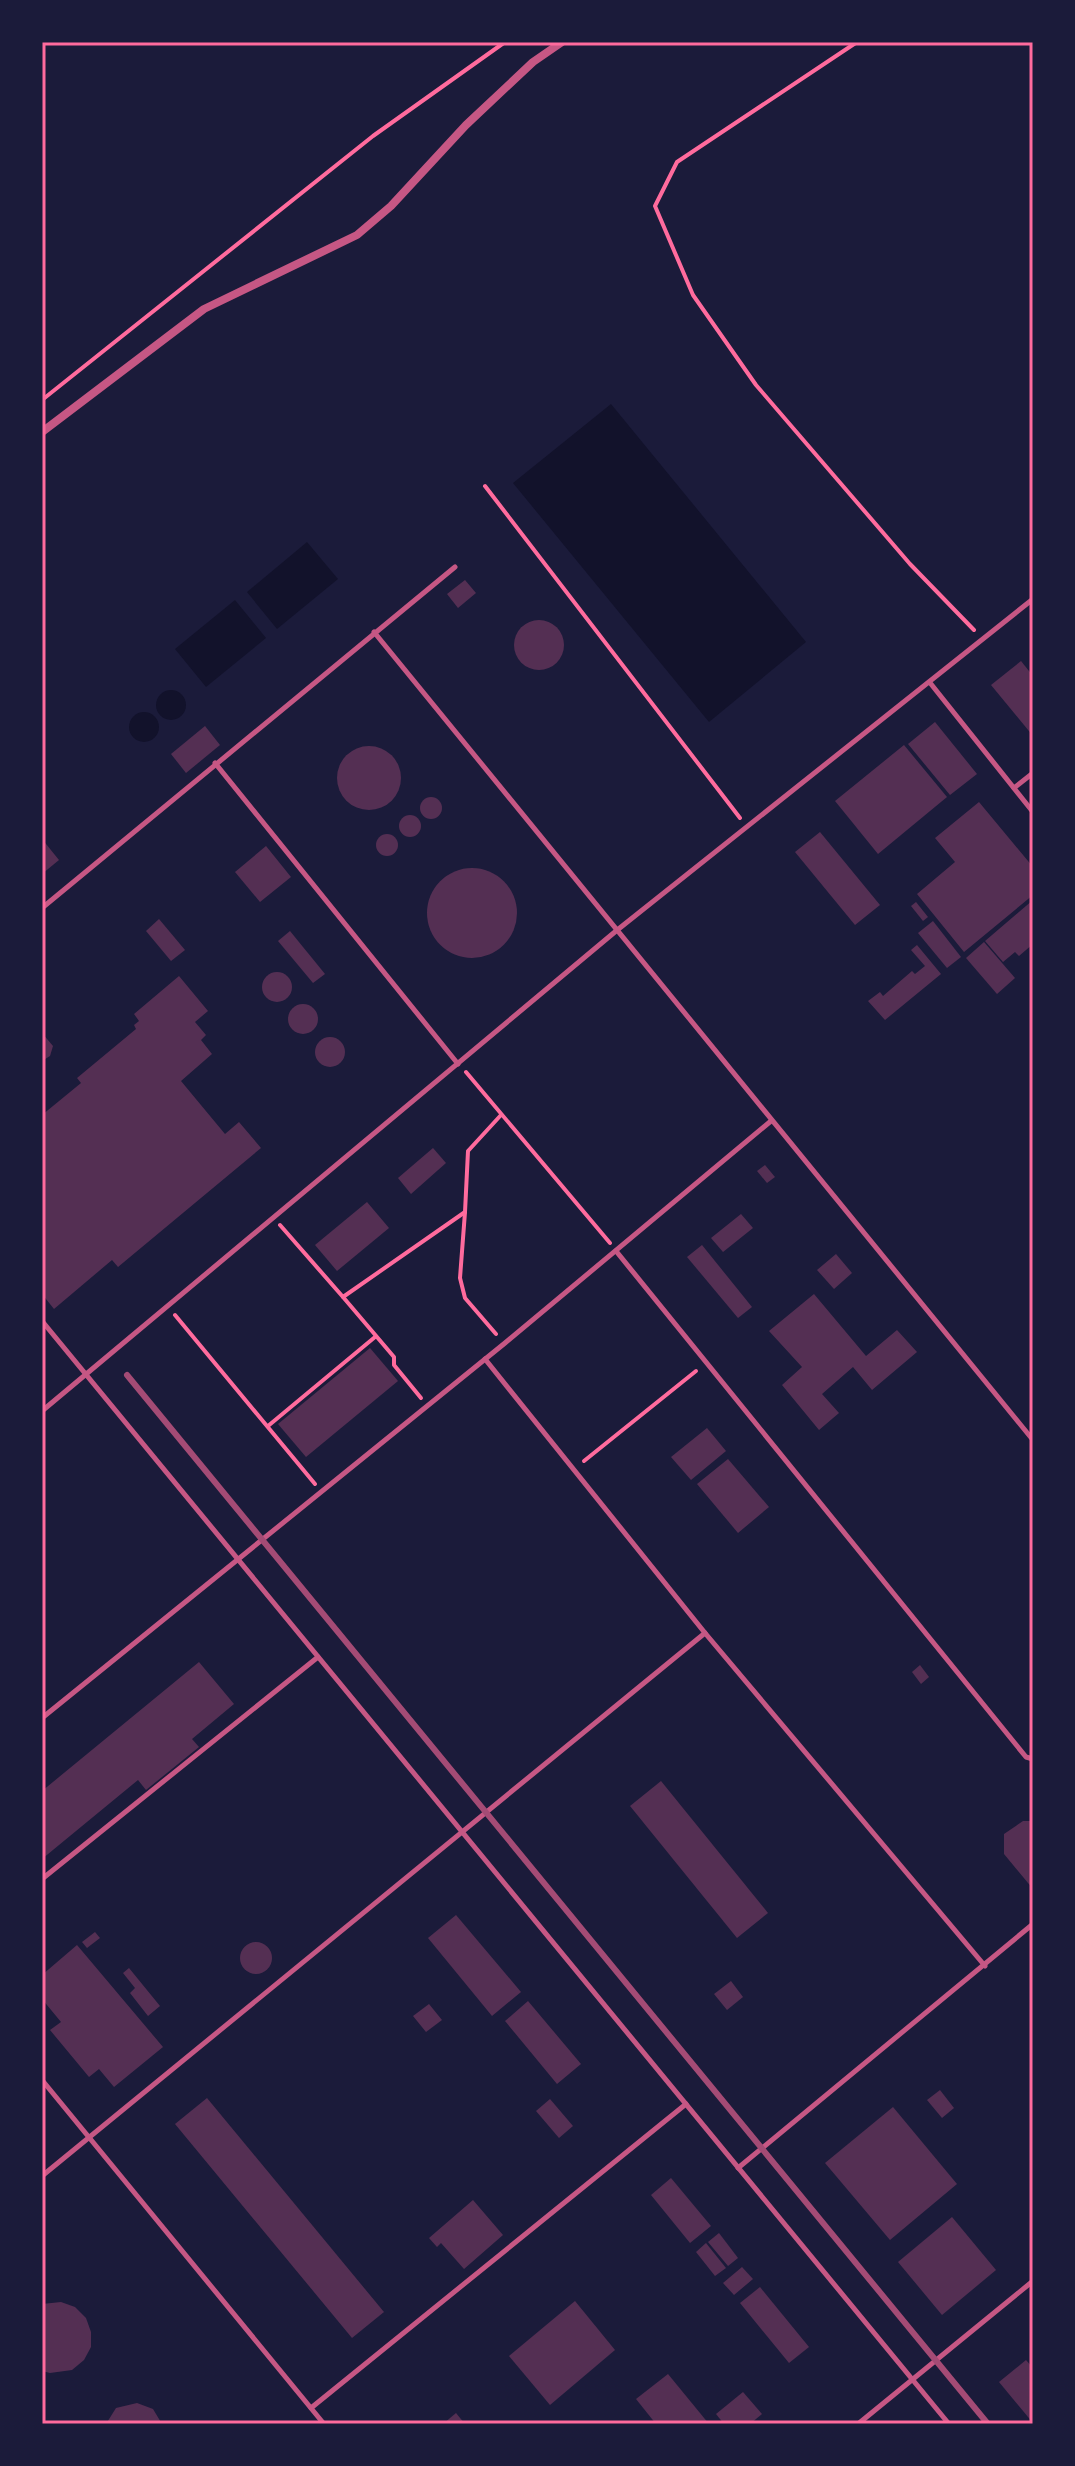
<svg xmlns="http://www.w3.org/2000/svg" width="1075" height="2466" viewBox="0 0 1075 2466" font-family="Inter,sans-serif">
  <style>
    .water { fill: #12122b }
    .building { fill: #542f53 }
    .lines { fill: none; stroke-linecap: round; stroke-linejoin: round }
    .path { stroke: #ff6b9d; stroke-width: 4 }
    .service { stroke: #c65784; stroke-width: 5 }
    .minor { stroke: #c65784; stroke-width: 8 }
    .rail { stroke: #a44b75; stroke-width: 6 }
    .neatline { fill: none; stroke: #ff6b9d; stroke-width: 3 }
  </style>
  <rect width="100%" height="100%" fill="#1b1b3a"/>
  <g class="water">
    <path d="M611,404l195,238 -97,80 -196,-239z"/>
    <path d="M307,542l31,37 -61,50 -30,-37z"/>
    <path d="M235,600l31,38 -60,49 -31,-38z"/>
    <circle cx="171" cy="705" r="15"/>
    <circle cx="144" cy="727" r="15"/>
  </g>
  <g class="building">
    <path d="M465,580l11,13 -18,15 -11,-14z"/>
    <circle cx="539" cy="645" r="25"/>
    <path d="M1021,661l12,15v60l-42,-51z"/>
    <path d="M935,722l42,52 -27,21 -42,-51z"/>
    <path d="M205,726l15,19 -34,28 -15,-19z"/>
    <path d="M904,745l43,52 -69,57 -43,-53z"/>
    <circle cx="369" cy="778" r="32"/>
    <circle cx="431" cy="808" r="11"/>
    <path d="M979,802l54,65v28l-69,57 -47,-58 38,-32 -20,-24z"/>
    <circle cx="410" cy="826" r="11"/>
    <path d="M820,832l60,73 -25,20 -60,-73z"/>
    <circle cx="387" cy="845" r="11"/>
    <path d="M42,839l17,21 -17,14z"/>
    <path d="M266,846l25,31 -31,25 -25,-30z"/>
    <circle cx="472" cy="913" r="45"/>
    <path d="M1033,900v44l-14,12 -4,-4 -12,10 -18,-21z"/>
    <path d="M916,902l12,15 -5,4 -12,-15z"/>
    <path d="M159,919l26,31 -14,11 -25,-30z"/>
    <path d="M933,921l28,36 -14,11 -29,-35z"/>
    <path d="M290,931l35,43 -12,9 -35,-42z"/>
    <path d="M984,942l31,36 -18,16 -31,-36z"/>
    <path d="M917,945l24,29 -56,46 -17,-19 12,-9 3,4 29,-25 3,3 10,-8 -14,-16z"/>
    <circle cx="277" cy="987" r="15"/>
    <path d="M179,976l29,35 -13,11 11,13 -5,5 11,14 -31,27 44,53 14,-12 22,26 -143,119 -6,-7 -58,49 -12,-15v-179l39,-32 -4,-5 59,-49 -2,-4 5,-4 -5,-7z"/>
    <circle cx="303" cy="1019" r="15"/>
    <path d="M42,1033l11,13 -3,10 -8,5z"/>
    <circle cx="330" cy="1052" r="15"/>
    <path d="M433,1148l13,15 -35,31 -13,-16z"/>
    <path d="M765,1165l10,12 -8,6 -10,-12z"/>
    <path d="M367,1202l22,26 -52,43 -22,-26z"/>
    <path d="M741,1214l12,14 -30,24 -12,-14z"/>
    <path d="M702,1245l50,62 -14,11 -51,-61z"/>
    <path d="M836,1254l16,19 -18,16 -17,-19z"/>
    <path d="M814,1294l52,62 31,-26 20,22 -45,38 -19,-23 -31,27 17,19 -20,17 -37,-45 20,-18 -33,-36z"/>
    <path d="M370,1348l28,33 -92,76 -28,-33z"/>
    <path d="M707,1428l19,23 -35,29 -20,-23z"/>
    <path d="M728,1459l41,48 -31,26 -41,-49z"/>
    <path d="M199,1662l35,42 -42,35 7,8 -53,43 -8,-10 -96,79v-68z"/>
    <path d="M920,1665l9,12 -8,7 -9,-12z"/>
    <path d="M661,1781l107,132 -31,25 -107,-132z"/>
    <path d="M1023,1821h10v68l-29,-35v-20z"/>
    <path d="M456,1915l65,77 -29,24 -64,-78z"/>
    <path d="M95,1932l5,6 -13,10 -5,-6z"/>
    <circle cx="256" cy="1958" r="16"/>
    <path d="M77,1945l86,102 -49,40 -15,-18 -10,8 -39,-47 11,-8 -19,-23v-24z"/>
    <path d="M129,1968l31,38 -12,10 -18,-23 5,-5 -12,-15z"/>
    <path d="M731,1981l12,16 -16,13 -13,-16z"/>
    <path d="M528,2001l53,63 -24,20 -52,-63z"/>
    <path d="M429,2004l13,16 -16,12 -13,-16z"/>
    <path d="M940,2090l14,18 -12,10 -15,-18z"/>
    <path d="M207,2098l177,214 -32,26 -177,-214z"/>
    <path d="M550,2099l23,27 -14,12 -23,-27z"/>
    <path d="M893,2107l64,77 -67,56 -65,-77z"/>
    <path d="M671,2178l40,48 -21,17 -39,-48z"/>
    <path d="M473,2200l30,35 -39,34 -23,-26 -4,4 -8,-9z"/>
    <path d="M952,2217l44,53 -54,45 -44,-53z"/>
    <path d="M719,2233l19,25 -10,8 -20,-24z"/>
    <path d="M706,2243l20,25 -11,8 -19,-24z"/>
    <path d="M742,2267l11,12 -19,16 -11,-12z"/>
    <path d="M760,2287l49,60 -20,16 -49,-60z"/>
    <path d="M575,2301l40,49 -65,55 -41,-49z"/>
    <path d="M61,2302l14,5 11,11 5,14v15l-7,13 -12,10 -22,3 -8,-2v-67z"/>
    <path d="M1026,2360l7,8v55l-34,-41z"/>
    <path d="M668,2374l41,50h-53l-20,-25z"/>
    <path d="M743,2392l19,22 -12,10h-26l-8,-10z"/>
    <path d="M137,2403l16,6 9,15h-56l10,-16z"/>
    <path d="M456,2413l9,11h-22z"/>
  </g>
  <g class="lines">
    <g class="path">
      <path d="M857,42l-180,120 -22,44 38,89 63,90 154,179 64,66"/>
      <path d="M42,400l331,-264 132,-94"/>
      <path d="M485,486l255,332"/>
      <path d="M466,1072l144,171"/>
      <path d="M465,1212l-5,66 5,20 31,36"/>
      <path d="M280,1225l63,72 122,-85 3,-61 33,-36"/>
      <path d="M343,1297l51,60v8l27,33"/>
      <path d="M175,1315l140,169"/>
      <path d="M268,1426l107,-89"/>
      <path d="M584,1461l112,-90"/>
    </g>
    <g class="service">
      <path d="M374,632l659,808"/>
      <path d="M931,684l102,128"/>
      <path d="M215,763l243,301"/>
      <path d="M1014,788l19,-15"/>
      <path d="M42,908l413,-341"/>
      <path d="M616,1251l410,506 7,2"/>
      <path d="M42,1321l907,1103"/>
      <path d="M485,1359l220,274 280,333"/>
      <path d="M42,1411l574,-480 417,-332"/>
      <path d="M42,1718l463,-375 266,-222"/>
      <path d="M42,1879l276,-222"/>
      <path d="M42,2080l282,344"/>
      <path d="M738,2168l295,-244"/>
      <path d="M42,2176l663,-543"/>
      <path d="M311,2408l375,-304"/>
      <path d="M858,2424l175,-143"/>
    </g>
    <path class="minor" d="M42,432l162,-123 153,-74 34,-29 75,-81 67,-63 29,-20"/>
    <path class="rail" d="M127,1375l861,1049"/>
  </g>
  <rect width="1075" height="2466" fill="none" stroke="#1b1b3a" stroke-width="88"/>
  <rect x="44" y="44" width="987" height="2378" class="neatline"/>
</svg>
